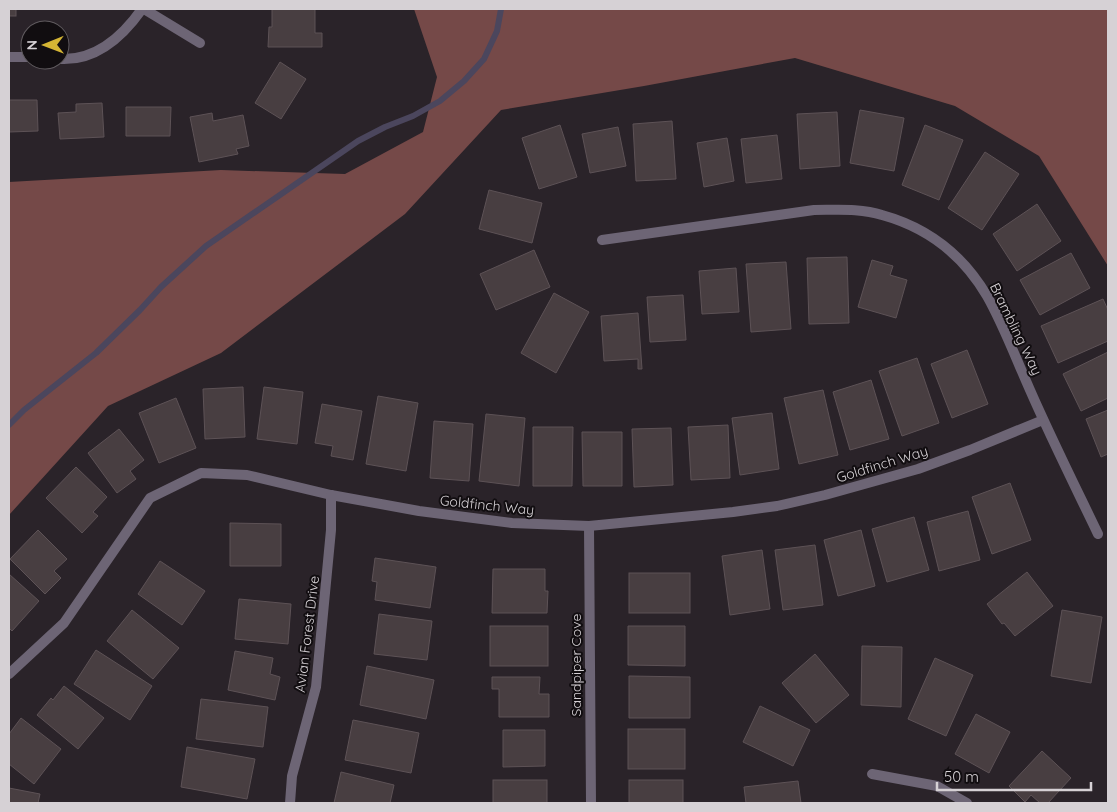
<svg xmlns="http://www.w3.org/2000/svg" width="1117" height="812" viewBox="0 0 1117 812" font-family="Quicksand,sans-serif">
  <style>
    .forest { fill: #754948 }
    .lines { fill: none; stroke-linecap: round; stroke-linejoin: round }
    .stream { stroke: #4b465d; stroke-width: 6 }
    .building { fill: #483e41; stroke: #5d5256 }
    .minor { stroke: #6d6575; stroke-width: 10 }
    .labels { text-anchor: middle; stroke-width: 4; stroke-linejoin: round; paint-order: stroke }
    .street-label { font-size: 14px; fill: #d6d1d5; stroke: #110d10 }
  </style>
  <rect width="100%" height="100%" fill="#2a2329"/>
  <path class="forest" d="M414,9h694v257l-69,-110 -84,-50 -160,-48 -151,28 -143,24 -96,104 -184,139 -113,53 -99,109v-333l212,-12 124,4 78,-42 14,-55z"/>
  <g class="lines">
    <path class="stream" d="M9,425l15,-15 72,-57 44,-43 21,-23 45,-41 152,-105 27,-14 28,-11 27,-15 24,-20 20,-22 13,-28 4,-22"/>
  </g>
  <g class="building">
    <rect x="9" y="9" width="7" height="7"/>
    <path d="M272,9h43v24h7v14h-54l1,-20h3z"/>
    <path d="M280,62l26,17 -25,40 -26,-16z"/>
    <path d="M9,100h28l1,31 -29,1z"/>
    <path d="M102,103l2,34 -44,2 -2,-26 18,-1v-8z"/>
    <path d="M126,107h45l-1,29h-44z"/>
    <path d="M860,110l44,8 -10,53 -44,-8z"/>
    <path d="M837,112l3,54 -40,3 -3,-55z"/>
    <path d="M212,113l1,8 30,-6 6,31 -13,3 2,5 -39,8 -9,-45z"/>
    <path d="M672,121l4,58 -40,2 -3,-57z"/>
    <path d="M560,125l17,52 -38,12 -17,-51z"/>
    <path d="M925,125l38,15 -24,60 -37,-15z"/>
    <path d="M618,127l8,39 -36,7 -8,-39z"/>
    <path d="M777,135l5,44 -36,4 -5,-44z"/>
    <path d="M727,138l7,43 -30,6 -7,-44z"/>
    <path d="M985,152l34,22 -37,56 -34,-22z"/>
    <path d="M489,190l53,13 -10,40 -53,-14z"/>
    <path d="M1037,204l24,37 -44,30 -24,-37z"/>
    <path d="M534,250l16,37 -54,23 -16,-36z"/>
    <path d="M1071,253l19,35 -50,27 -20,-35z"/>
    <path d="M847,257l2,66 -40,1 -2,-66z"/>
    <path d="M872,260l21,6 -3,9 17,5 -11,38 -38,-11z"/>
    <path d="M786,262l5,67 -40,3 -5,-68z"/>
    <path d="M736,268l3,44 -37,2 -3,-43z"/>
    <path d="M554,293l35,19 -33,61 -35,-20z"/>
    <path d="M683,295l3,45 -36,2 -3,-45z"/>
    <path d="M1103,299l5,11v31l-50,22 -17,-37z"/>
    <path d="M638,313l4,56h-4v-10l-34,2 -3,-45z"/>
    <path d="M967,350l21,54 -36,14 -21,-54z"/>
    <path d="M1108,352v46l-27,13 -18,-37z"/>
    <path d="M917,358l22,65 -37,13 -23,-65z"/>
    <path d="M871,380l18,59 -39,11 -17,-58z"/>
    <path d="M243,387l2,50 -40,2 -2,-50z"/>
    <path d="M264,387l39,5 -6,52 -40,-5z"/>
    <path d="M823,390l15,65 -39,9 -15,-66z"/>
    <path d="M378,396l40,7 -12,68 -40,-7z"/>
    <path d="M176,398l20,50 -37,15 -20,-50z"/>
    <path d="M322,404l40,7 -9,49 -22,-4 2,-10 -18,-3z"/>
    <path d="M1108,410v44l-7,3 -15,-38z"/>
    <path d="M772,413l7,56 -39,6 -8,-57z"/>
    <path d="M486,414l39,4 -6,68 -40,-5z"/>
    <path d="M434,421l39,3 -4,57 -39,-3z"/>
    <path d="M728,425l2,53 -39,2 -3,-53z"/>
    <path d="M533,427h40l-1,59h-39z"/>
    <path d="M671,428l2,57 -39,2 -2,-58z"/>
    <path d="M119,429l25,31 -14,11 6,8 -19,14 -29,-40z"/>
    <path d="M582,432h40v54h-39z"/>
    <path d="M76,467l31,30 -14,15 5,4 -16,17 -36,-35z"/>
    <path d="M1010,483l21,57 -39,14 -20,-57z"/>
    <path d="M968,511l12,49 -41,11 -12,-49z"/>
    <path d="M914,517l15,53 -42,12 -15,-53z"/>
    <path d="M230,523l51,1v42h-51z"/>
    <path d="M38,530l29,29 -13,12 7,7 -16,16 -35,-35z"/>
    <path d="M861,530l14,56 -37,10 -14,-56z"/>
    <path d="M815,545l8,60 -40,5 -8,-60z"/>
    <path d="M762,550l8,59 -40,6 -8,-59z"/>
    <path d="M375,558l61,9 -6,41 -55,-8 2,-18 -5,-1z"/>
    <path d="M160,561l45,30 -23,34 -44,-31z"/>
    <path d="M493,569h52v22h3l-1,22h-55z"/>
    <path d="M1027,572l26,34 -38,30 -11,-13 -2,1 -15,-20z"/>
    <rect x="629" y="573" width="61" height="40"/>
    <path d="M9,574l30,27 -27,30 -3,-3z"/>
    <path d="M239,599l52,5 -3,40 -53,-5z"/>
    <path d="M132,610l47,38 -26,31 -46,-38z"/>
    <path d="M1062,610l40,7 -11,66 -40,-7z"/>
    <path d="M379,614l53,7 -5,39 -53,-6z"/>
    <rect x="490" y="626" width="58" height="40"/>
    <path d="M628,626h57v40l-57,-1z"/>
    <path d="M862,646l40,1 -1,60 -40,-2z"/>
    <path d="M96,650l56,36 -22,34 -56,-36z"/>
    <path d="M235,651l38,7 -3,16 10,3 -5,23 -47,-10z"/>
    <path d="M815,654l34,41 -33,28 -34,-40z"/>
    <path d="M935,658l38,17 -27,61 -38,-17z"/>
    <path d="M367,666l67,14 -8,39 -66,-14z"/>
    <path d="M629,676l61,1v41h-61z"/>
    <path d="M492,677h48l-1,17h10v23h-50v-28h-7z"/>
    <path d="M64,686l40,32 -26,31 -41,-34 14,-17 2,2z"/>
    <path d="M201,699l67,8 -5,40 -67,-8z"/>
    <path d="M760,706l50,24 -17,36 -50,-24z"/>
    <path d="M976,714l34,18 -21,41 -34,-19z"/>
    <path d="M21,718l40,31 -27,35 -25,-20v-30z"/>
    <path d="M353,720l66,13 -8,40 -66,-13z"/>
    <rect x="628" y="729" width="57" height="40"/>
    <path d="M503,730h42v36l-42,1z"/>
    <path d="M187,747l68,12 -8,40 -66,-12z"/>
    <path d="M1042,751l29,27 -23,25h-8l-9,-8 -6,7 -16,-16z"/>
    <path d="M341,772l53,13 -4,18h-56z"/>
    <rect x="493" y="780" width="54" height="23"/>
    <rect x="629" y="780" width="54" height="23"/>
    <path d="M798,781l3,22h-55l-2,-16z"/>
    <path d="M9,788l31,6 -2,9h-29z"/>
  </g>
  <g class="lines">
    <g class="minor">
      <path d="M144,9l56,34"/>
      <path d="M9,57h21"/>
      <path d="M60,59c36,2 63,-23 82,-50"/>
      <path d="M602,240l212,-30c23,0 47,-2 68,5 47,13 81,40 105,81 17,30 29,63 43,94 21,48 45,96 68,144"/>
      <path d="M589,526l2,277"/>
      <path d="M9,674l55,-51 86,-125 51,-25 46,2 84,20 88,16 93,12 77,3 144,-14 44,-6 48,-11 93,-26 52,-19 73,-30"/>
      <path d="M872,774l65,12 30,17"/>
      <path d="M290,803l2,-27 24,-89 15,-157v-35"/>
    </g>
  </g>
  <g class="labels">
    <g class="street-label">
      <text transform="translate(1016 329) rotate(64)" y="5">Brambling Way</text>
      <text transform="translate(882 464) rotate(-17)" y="5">Goldfinch Way</text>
      <text transform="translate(487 505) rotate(6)" y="5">Goldfinch Way</text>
      <text transform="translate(307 634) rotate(-83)" y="5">Avian Forest Drive</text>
      <text transform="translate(576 665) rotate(-90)" y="5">Sandpiper Cove</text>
    </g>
  </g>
  <rect width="1117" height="812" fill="none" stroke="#d6d1d5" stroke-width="20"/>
  <g transform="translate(45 45) rotate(269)"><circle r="24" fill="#110d10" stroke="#605b5f"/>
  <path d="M0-4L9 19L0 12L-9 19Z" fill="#d5b534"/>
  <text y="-8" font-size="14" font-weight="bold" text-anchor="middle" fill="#d6d1d5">N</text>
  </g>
  <path d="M937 782v8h154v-8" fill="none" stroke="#d6d1d5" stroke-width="2.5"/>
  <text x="944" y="782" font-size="15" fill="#d6d1d5" stroke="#110d10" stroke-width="4" paint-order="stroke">50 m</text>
</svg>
